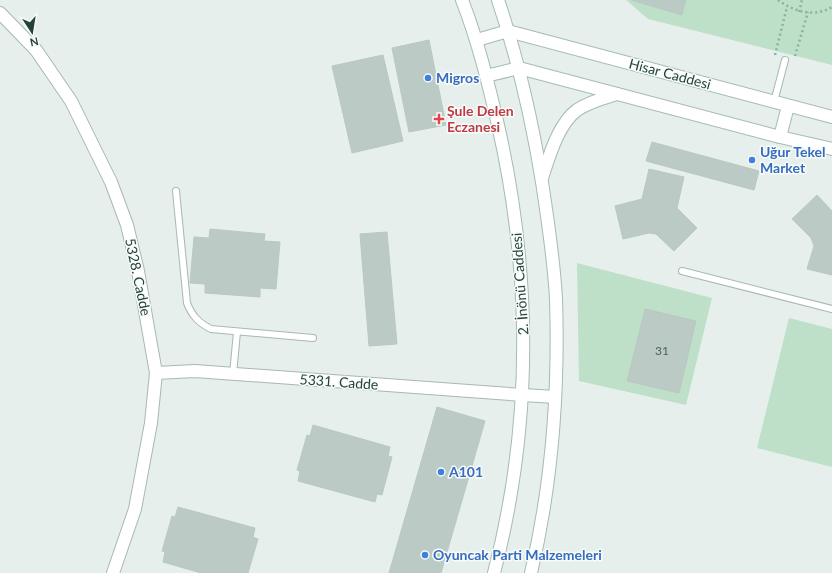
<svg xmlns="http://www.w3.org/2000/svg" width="832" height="573" viewBox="0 0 832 573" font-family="Lato,sans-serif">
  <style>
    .green { fill: #bfe0c8 }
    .building { fill: #bbcac4; stroke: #b8c9c2 }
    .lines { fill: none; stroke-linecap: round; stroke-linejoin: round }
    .lane-casing { stroke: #a8b8b2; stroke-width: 8 }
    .street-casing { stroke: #a8b8b2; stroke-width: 14 }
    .secondary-casing { stroke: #a4bbb3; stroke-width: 14 }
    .path { stroke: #86b3a5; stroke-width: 2.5; stroke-dasharray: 2 3; stroke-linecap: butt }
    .lane { stroke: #fff; stroke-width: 6 }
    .street { stroke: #fff; stroke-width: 12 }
    .secondary { stroke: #fff; stroke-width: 12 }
    .shop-dot { fill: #3f7fe0; stroke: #f7fbf9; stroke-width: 1.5 }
    .health-dot { fill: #e0444e; stroke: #f7fbf9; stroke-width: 1.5 }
    .labels { text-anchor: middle; stroke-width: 3; stroke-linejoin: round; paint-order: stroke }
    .number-label { font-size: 12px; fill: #4a645c }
    .street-label { font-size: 14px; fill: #24423a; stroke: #f7fbf9 }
    .shop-label { font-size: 14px; font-weight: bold; fill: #366cbe; stroke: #f7fbf9; text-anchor: start }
    .health-label { font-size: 14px; font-weight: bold; fill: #be3a42; stroke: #f7fbf9; text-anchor: start }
  </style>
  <rect width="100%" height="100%" fill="#e6efeb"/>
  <g class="green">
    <path d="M626,0h206v65l-184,-46z"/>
    <path d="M577,263l135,35 -26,107 -107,-24z"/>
    <path d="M789,318l43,11v138l-75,-19z"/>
  </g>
  <g class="building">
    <path d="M631,0h55l-4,15z"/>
    <path d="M429,40l17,85 -37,7 -17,-84z"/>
    <path d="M383,55l20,86 -51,12 -20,-87z"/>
    <path d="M652,142l107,29 -5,19 -108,-29z"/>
    <path d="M649,169l35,8 -7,31 20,20 -23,23 -18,-17 -7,-1 -26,6 -8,-33 27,-7z"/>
    <path d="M817,195l15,16v64l-25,-6 7,-23 -3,-8 -19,-19z"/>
    <path d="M210,229l55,5 -1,7 16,1 -4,47 -16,-1v9l-55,-4v-9l-15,-1 4,-46 15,1z"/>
    <path d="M387,232l10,112 -28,2 -9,-112z"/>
    <path d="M645,309l51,12 -17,72 -52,-12z"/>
    <path d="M437,407l48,14 -44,152h-52z"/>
    <path d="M313,425l77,22 -2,9 4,1 -10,38 -5,-1 -2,8 -77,-21 2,-10 -3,-1 10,-35 3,1z"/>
    <path d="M178,507l77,21 -2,9 5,2 -10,34h-47l-38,-11 2,-10 -3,-1 10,-35 3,1z"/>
  </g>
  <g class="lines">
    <defs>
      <g id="lane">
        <path d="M774,102l11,-42"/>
        <path d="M176,191l11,112c5,13 12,20 24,26l102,9"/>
        <path d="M682,271l150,38"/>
        <path d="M233,374l4,-42"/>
      </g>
      <g id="street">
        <path d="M0,13l36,37 35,51 40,81 16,43 11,46 18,102 -5,50 -16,86 -22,64"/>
        <path d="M156,373l39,-2 328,24"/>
      </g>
      <g id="secondary">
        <path d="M462,0c16,41 26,82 36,125 34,150 35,298 -4,448"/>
        <path d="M498,0c20,59 34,120 44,182 6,39 12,78 14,117 3,92 -4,185 -25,274"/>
        <path d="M477,40l31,-9 324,86"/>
        <path d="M486,76l33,-8 261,69 52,12"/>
        <path d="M780,137l8,-31"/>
        <path d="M542,178c7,-21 16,-54 35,-68 12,-8 27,-12 40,-16"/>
        <path d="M523,395l32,2"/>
      </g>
    </defs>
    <use href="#lane" class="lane-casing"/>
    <use href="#street" class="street-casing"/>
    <use href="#secondary" class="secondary-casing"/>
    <g class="path">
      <path d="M778,0c15,11 36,18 54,7"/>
      <path d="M799,12l3,-12"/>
      <path d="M775,55l12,-48"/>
      <path d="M795,56l13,-44"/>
    </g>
    <use href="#lane" class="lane"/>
    <use href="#street" class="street"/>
    <use href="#secondary" class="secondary"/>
  </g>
  <g class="shop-dot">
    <circle cx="428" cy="78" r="4"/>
    <circle cx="752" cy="160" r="4"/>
    <circle cx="441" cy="472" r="4"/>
    <circle cx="425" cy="555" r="4"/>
  </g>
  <path class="health-dot" d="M437 113h4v4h4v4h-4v4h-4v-4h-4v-4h4z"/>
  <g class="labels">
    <g class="number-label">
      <text x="662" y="355">31</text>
    </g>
    <g class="street-label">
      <text transform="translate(670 74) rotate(15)" y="5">Hisar Caddesi</text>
      <text transform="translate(138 277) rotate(78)" y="5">5328. Cadde</text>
      <text transform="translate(520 284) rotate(-94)" y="5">2. İnönü Caddesi</text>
      <text transform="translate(339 382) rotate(4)" y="5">5331. Cadde</text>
    </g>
    <g class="shop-label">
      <text x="436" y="83">Migros</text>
      <text x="760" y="157">Uğur Tekel<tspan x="760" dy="16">Market</tspan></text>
      <text x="449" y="477">A101</text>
      <text x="433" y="560">Oyuncak Parti Malzemeleri</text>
    </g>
    <g class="health-label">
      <text x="447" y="116">Şule Delen<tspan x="447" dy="16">Eczanesi</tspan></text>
    </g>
  </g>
  <g transform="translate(32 32) rotate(168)" stroke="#f7fbf9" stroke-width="3" paint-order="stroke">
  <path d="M0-3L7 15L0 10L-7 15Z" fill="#24423a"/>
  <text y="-6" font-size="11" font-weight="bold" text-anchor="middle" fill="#24423a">N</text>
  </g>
</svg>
